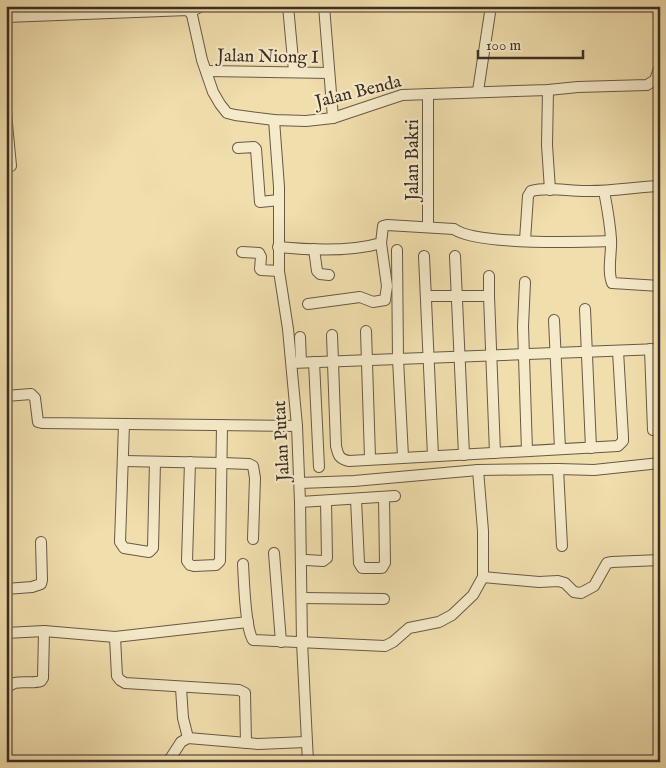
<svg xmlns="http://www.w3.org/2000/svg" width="666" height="768" viewBox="0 0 666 768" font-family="'IM FELL English',serif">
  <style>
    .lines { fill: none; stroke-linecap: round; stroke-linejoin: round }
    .minor-casing { stroke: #685946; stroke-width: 12 }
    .minor { stroke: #f5eac9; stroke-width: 10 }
    .labels { text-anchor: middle; stroke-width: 4.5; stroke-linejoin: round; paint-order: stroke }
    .street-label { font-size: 18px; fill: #3b2d24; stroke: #f5eac9 }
  </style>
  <rect width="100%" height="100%" fill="#f0deac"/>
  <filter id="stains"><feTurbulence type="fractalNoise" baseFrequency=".004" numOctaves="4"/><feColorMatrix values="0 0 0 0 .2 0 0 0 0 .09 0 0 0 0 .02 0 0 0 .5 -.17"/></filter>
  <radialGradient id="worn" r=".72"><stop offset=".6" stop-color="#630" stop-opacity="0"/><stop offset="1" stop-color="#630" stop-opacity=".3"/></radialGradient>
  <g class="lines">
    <defs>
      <g id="minor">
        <path d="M288,6l6,65"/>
        <path d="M324,6l9,112"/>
        <path d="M190,12l12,-6"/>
        <path d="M6,17l182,-7 4,5 10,45 11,32 7,12 7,9 8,2 39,5 32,1 27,-3 69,-23 146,-5 30,-3 69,-2 8,-5 5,-14"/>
        <path d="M206,71l123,2"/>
        <path d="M548,90l-1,55 3,45"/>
        <path d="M478,91l13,-85"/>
        <path d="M6,113l5,53"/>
        <path d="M274,120l5,67v84l9,58 9,97 3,76 2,140 6,120"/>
        <path d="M238,148l16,-1 2,2 4,53 19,-2"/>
        <path d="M604,191c3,16 6,31 7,48 1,13 -4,31 1,44l48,3"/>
        <path d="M428,226v-132"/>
        <path d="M525,240l3,-44 3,-5c18,-5 40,1 59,0 23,0 46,-4 70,-5"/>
        <path d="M278,247c31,3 73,5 103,-4l2,-17 4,-1 67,4c21,16 127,13 157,12"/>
        <path d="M314,249l3,22 3,3 9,1"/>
        <path d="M397,250l1,109 5,98"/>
        <path d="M242,252l17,1 2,4 -1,12 1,1 18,1"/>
        <path d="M424,256l9,200"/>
        <path d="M455,256l9,199"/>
        <path d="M489,276v20l6,157"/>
        <path d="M525,282l-2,44 4,125"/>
        <path d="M426,296h63"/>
        <path d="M308,304l52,-7 13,5 12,-2 2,-14 -6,-43"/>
        <path d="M585,309l6,139"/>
        <path d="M554,320l6,129"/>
        <path d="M366,331l4,127"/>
        <path d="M332,335l4,111c2,9 3,13 13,15l269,-15 5,-5v-4l-5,-86"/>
        <path d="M300,337l1,25"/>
        <path d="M650,349l3,81"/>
        <path d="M314,362l5,105"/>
        <path d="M292,363l368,-14"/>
        <path d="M6,396l25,-2 4,4 3,24 4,1 255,3"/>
        <path d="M124,424l-4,118 4,6 25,4 4,-4 2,-86"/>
        <path d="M124,461l98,2 27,1 4,2 2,12 -2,61"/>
        <path d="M190,462l-3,99 3,4 4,1 22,-1 4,-4 2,-136"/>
        <path d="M558,469l4,77"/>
        <path d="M300,483l54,-2 124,-11 80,-1 36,1 66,-7"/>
        <path d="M356,499l3,64 3,5h20l3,-5 -1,-66"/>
        <path d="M300,502l95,-6"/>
        <path d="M274,553l7,89"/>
        <path d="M306,560l17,1 4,-3 -1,-57"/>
        <path d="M243,564c1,16 2,64 10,76l132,6 8,-4 16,-14 30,-6 13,-7 21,-20 10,-18v-46l-5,-61"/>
        <path d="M483,577l56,5 19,-1 7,2 9,9 7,1 13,-7 13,-23 5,-1 48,-2"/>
        <path d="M6,589l26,-2 9,-3 1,-4 -1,-38"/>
        <path d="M302,598l82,1"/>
        <path d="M6,633l38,-2 71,6 133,-15"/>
        <path d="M115,637l2,39 3,4 5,3 114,7 6,3 1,50"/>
        <path d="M181,688l2,30 5,20"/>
        <path d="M6,690c7,-13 23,-5 35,-9l2,-3 1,-47"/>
        <path d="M168,762l13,-20 7,-4 70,6 48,-2"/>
      </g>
    </defs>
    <use href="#minor" class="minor-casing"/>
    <use href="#minor" class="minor"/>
  </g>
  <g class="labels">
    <g class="street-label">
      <text transform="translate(268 56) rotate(1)" y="6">Jalan Niong I</text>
      <text transform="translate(358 91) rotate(-14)" y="6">Jalan Benda</text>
      <text transform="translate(412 160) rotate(-90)" y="6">Jalan Bakri</text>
      <text transform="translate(281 441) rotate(-93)" y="6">Jalan Putat</text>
    </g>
  </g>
  <rect width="666" height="768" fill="none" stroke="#f0deac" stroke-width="25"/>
  <rect x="8" y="8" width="651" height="753" fill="none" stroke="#3b2d24" stroke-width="2.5"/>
  <rect x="12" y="12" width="641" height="743" fill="none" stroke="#3b2d24"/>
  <path d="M478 50v8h105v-8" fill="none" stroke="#3b2d24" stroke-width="2.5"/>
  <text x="486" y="50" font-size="15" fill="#3b2d24" stroke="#f5eac9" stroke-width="4" paint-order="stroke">100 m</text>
  <rect width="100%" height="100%" filter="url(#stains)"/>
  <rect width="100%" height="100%" fill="url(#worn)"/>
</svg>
